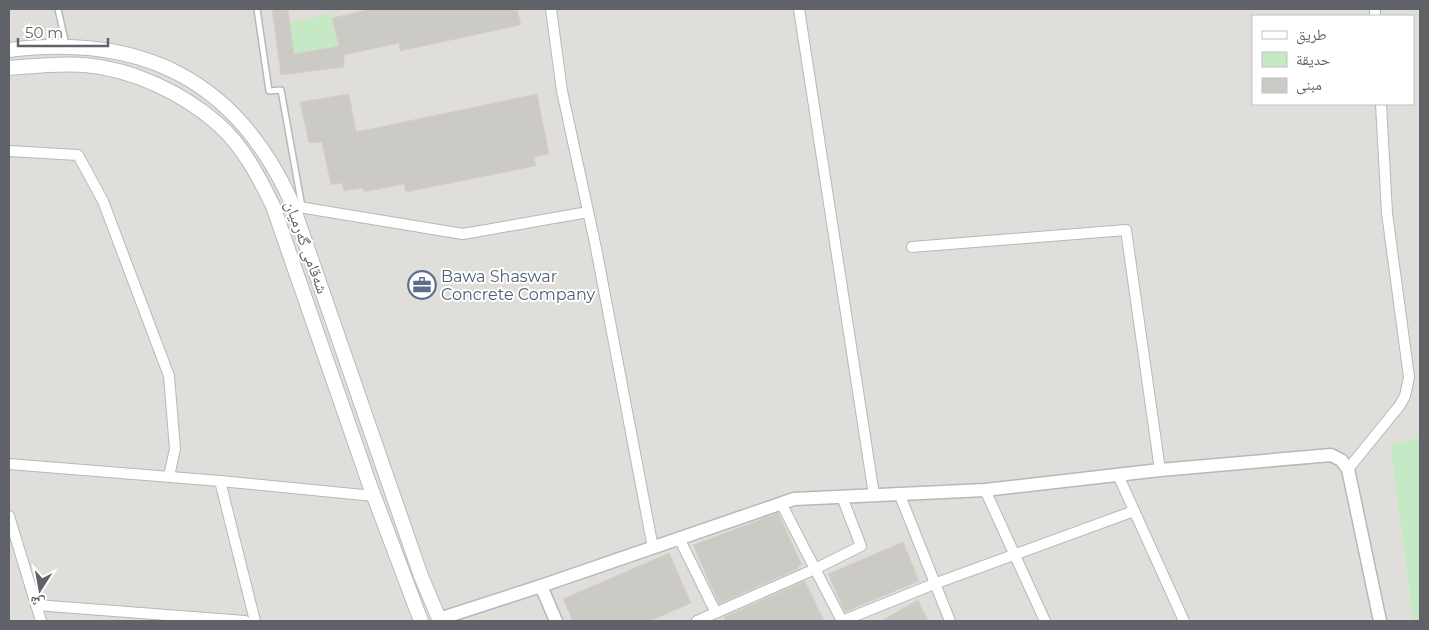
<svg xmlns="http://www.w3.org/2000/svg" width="1429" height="630" viewBox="0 0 1429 630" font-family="Montserrat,'Noto Naskh Arabic',sans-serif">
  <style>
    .industrial { fill: #e0deda; fill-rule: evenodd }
    .green { fill: #c5e8c5 }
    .building { fill: #cccac5; stroke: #d6d1c6 }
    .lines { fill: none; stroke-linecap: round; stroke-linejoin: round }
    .service-casing { stroke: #b5b8bc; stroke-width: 8 }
    .minor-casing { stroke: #b5b8bc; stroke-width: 12 }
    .tertiary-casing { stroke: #b5b8bc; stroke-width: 15 }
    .secondary-casing { stroke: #b6babf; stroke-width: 16 }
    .service { stroke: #fff; stroke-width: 5 }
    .minor { stroke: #fff; stroke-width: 10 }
    .tertiary { stroke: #fff; stroke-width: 12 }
    .secondary { stroke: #fff; stroke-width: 14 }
    .labels { text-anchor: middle; stroke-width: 4; stroke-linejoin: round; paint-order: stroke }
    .street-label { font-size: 16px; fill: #5f6368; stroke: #fff }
    .service-label { font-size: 16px; fill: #4e5e75; stroke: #fff; text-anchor: start }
  </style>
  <rect width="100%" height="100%" fill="#f1efe8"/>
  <path class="industrial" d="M9,9h1411v427l-30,9 23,176h-1404zM1253,16h160v88h-160z"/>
  <g class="green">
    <path d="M331,13l8,33 -45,8 -4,-31z"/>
    <path d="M1420,436v185h-7l-23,-176z"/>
  </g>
  <g class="building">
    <path d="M272,9h16l6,45 45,-8 -7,-28 40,-9h145l4,16 -121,26 -1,-8 -55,12v12l-63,8z"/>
    <path d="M349,94l7,38 181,-38 12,60 -15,3 2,9 -130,26 -2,-8 -40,8 -1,-4 -19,3 -2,-8 -11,2 -9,-43 -13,1 -9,-41z"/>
    <path d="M778,513l24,52 -4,1 1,2 -80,36 -26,-59z"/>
    <path d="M903,542l16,39 -74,31 -17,-38z"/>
    <path d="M669,553l22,50 -41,18h-77l-10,-22z"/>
    <path d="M805,581l19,40h-98l-2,-4z"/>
    <path d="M918,600l10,21h-47z"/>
  </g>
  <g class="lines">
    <defs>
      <g id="service">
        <path d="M58,9l8,36"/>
        <path d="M257,9l12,82 12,-1 21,117"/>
      </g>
      <g id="minor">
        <path d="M551,9l11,82 34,157 57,300"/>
        <path d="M799,9l75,486"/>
        <path d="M1375,9v7"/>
        <path d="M9,151l69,4 25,46 66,175 6,73 -6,27"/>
        <path d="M293,206l170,28 125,-22"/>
        <path d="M912,247l214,-17 34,240"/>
        <path d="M9,464l211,17 35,140"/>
        <path d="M1348,469l52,-64 5,-9 4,-19 -22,-164 -6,-109"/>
        <path d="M1118,475l66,146"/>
        <path d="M220,481l154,15"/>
        <path d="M985,490l60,131"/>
        <path d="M899,493l51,128"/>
        <path d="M781,503l61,118 92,-37 200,-73"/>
        <path d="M9,516l32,105"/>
        <path d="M679,538l37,75"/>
        <path d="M36,605l209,16"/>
        <path d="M697,621l118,-52 46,-23 -19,-49"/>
      </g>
      <g id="tertiary">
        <path d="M439,619l102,-33"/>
        <path d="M556,621l-15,-35 253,-87 191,-9 175,-20 171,-15 10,5 7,9 32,152"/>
      </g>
      <g id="secondary">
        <path d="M9,50c131,-16 226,28 282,151l130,375 19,45"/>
        <path d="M9,68c25,-2 50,-5 76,-3 47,4 98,28 133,59 25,22 41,53 55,82l96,277 52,138"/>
      </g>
    </defs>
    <use href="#service" class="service-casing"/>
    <use href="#minor" class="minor-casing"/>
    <use href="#tertiary" class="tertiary-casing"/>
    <use href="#secondary" class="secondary-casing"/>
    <use href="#service" class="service"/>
    <use href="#minor" class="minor"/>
    <use href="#tertiary" class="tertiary"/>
    <use href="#secondary" class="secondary"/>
  </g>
  <defs>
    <symbol id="office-ring" viewBox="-11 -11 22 22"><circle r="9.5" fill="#fff" stroke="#5c6f8a" stroke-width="1.5"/><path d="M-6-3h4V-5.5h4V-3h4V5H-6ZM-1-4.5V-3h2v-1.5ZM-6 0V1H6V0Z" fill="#5c6f8a"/></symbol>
  </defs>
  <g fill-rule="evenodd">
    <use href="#office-ring" x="406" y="269" width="32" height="32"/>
  </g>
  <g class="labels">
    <g class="street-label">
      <text transform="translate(307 247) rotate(70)" y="6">شەقامی گەرمیان</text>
    </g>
    <g class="service-label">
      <text x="441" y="282">Bawa Shaswar<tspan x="441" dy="18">Concrete Company</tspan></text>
    </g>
  </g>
  <rect width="1429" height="630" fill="none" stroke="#5f6368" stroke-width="20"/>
  <rect x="1252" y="15" width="162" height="90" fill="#ffffff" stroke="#bfc1c3"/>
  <rect x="1262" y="31" width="25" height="8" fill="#ffffff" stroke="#bfc1c3"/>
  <text x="1296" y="40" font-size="15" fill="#5f6368">طريق</text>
  <rect x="1262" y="52" width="25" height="15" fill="#c5e8c5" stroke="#bfc1c3"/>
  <text x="1296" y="65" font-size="15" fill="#5f6368">حديقة</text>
  <rect x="1262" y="78" width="25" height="15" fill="#cccac5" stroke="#bfc1c3"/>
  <text x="1296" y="90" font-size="15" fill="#5f6368">مبنى</text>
  <g transform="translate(40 590) rotate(191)" stroke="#ffffff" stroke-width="4" paint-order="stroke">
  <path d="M0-4L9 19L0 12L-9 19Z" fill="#5f6368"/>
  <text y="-8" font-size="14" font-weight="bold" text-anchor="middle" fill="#5f6368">ش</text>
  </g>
  <path d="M18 38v8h90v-8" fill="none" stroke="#5f6368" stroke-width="2.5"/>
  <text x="25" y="38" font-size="15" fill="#5f6368" stroke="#ffffff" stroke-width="4" paint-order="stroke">50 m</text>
</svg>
